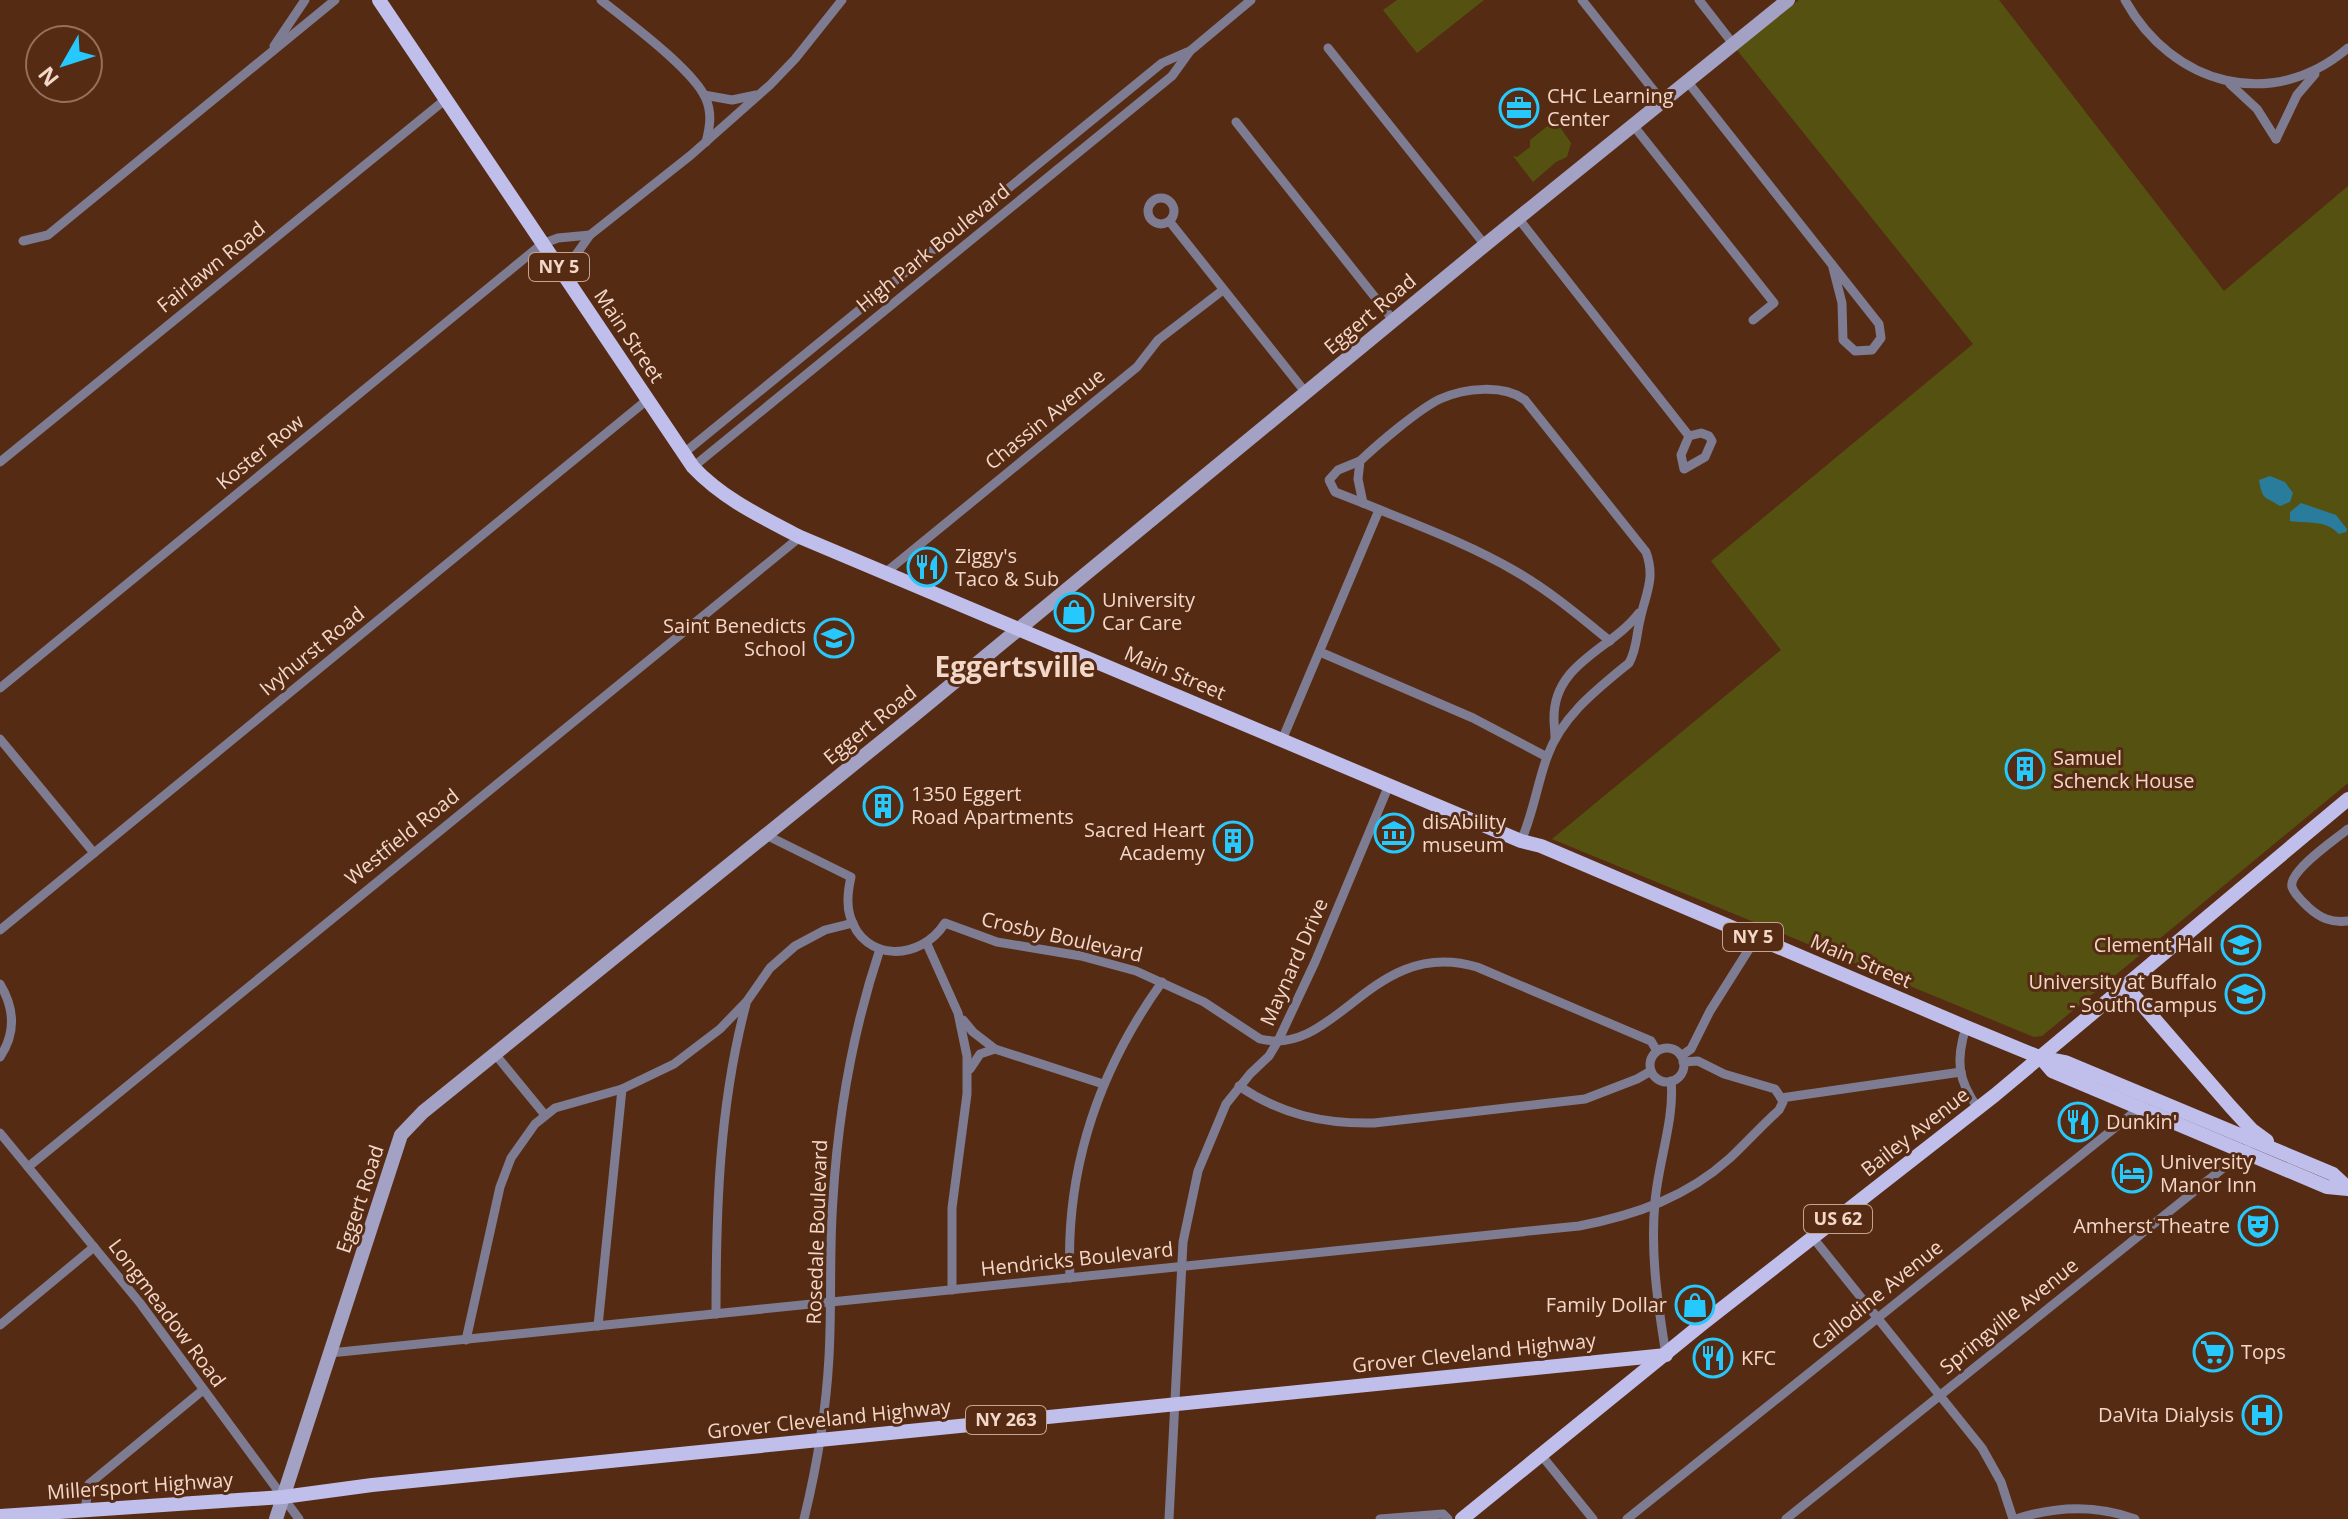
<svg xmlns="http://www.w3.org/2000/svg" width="2348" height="1519" viewBox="0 0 2348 1519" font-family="'Open Sans',sans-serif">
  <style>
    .green { fill: #555211 }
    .water { fill: #297c9b }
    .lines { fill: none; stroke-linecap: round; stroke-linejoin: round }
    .street { stroke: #7d7c92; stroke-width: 9 }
    .secondary { stroke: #a3a1c4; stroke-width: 14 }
    .primary { stroke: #c0beeb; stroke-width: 14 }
    .labels { text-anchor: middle; stroke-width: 6; stroke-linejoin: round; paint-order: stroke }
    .shield { fill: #562b13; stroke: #c4a392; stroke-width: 2 }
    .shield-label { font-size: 18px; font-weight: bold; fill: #f3d7c9 }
    .poi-label { font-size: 20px; fill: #f3d7c9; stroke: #562b13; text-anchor: start }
    .street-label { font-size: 20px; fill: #f3d7c9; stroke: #562b13 }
    .district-label { font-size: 28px; font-weight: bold; fill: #f3d7c9; stroke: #562b13 }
  </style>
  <rect width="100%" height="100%" fill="#562b13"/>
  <g class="green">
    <path d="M1397,0h87l-67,53 -34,-43z"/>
    <path d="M1799,0h200l225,291 124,-105v597l-306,253 -8,1 -482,-198 229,-189 -70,-89 262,-217 -236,-294z"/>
    <path d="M1555,120l16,23 -4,14 -11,5 -23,20 -20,-26 4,1 13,-10v-7z"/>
  </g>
  <g class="water">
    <path d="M2270,476l15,6 8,11 -3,9 -10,4c-17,-11 -17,-5 -21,-26z"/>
    <path d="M2301,503l35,12 11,14 -1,3 -7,2c-14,-15 -31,-10 -49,-13v-9z"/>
  </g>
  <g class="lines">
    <g class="street">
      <path d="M601,0c26,21 93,70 105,99 6,14 4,28 0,43"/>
      <path d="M1582,0l80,101"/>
      <path d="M1699,0l35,45"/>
      <path d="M2125,0c47,85 147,113 223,48"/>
      <path d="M274,46l31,-46"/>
      <path d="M1328,48l157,197"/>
      <path d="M1687,81l192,243 2,14 -9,12 -17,1 -12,-11 -1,-37 -10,-39"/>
      <path d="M2230,84l27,25 19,30"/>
      <path d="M704,95l28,5 24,-5"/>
      <path d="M1236,122l157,198"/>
      <path d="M1633,125l141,178 -21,17"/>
      <path d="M2276,139l21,-44 18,-21"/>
      <circle cx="1161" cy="211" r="13"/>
      <path d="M1518,218l171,218 12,-3 8,3 3,5 -7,16 -21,12 -3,-14 8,-19"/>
      <path d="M1170,222l136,171"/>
      <path d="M23,241l25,-6 287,-235"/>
      <path d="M563,273l27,-38 101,-80 79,-70 25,-26 47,-59"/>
      <path d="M684,453l478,-390 25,-11"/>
      <path d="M1360,461l-22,9 -9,10 6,12 28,11"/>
      <path d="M0,462l446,-363"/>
      <path d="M693,467l479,-391 18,-25 61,-51"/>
      <path d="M885,573l252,-206 21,-27 65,-50"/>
      <path d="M1320,652l153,66 74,39"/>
      <path d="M0,688l542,-444 16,-6 32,-3"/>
      <path d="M1555,738c0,-7 -1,-13 -1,-19 -1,-56 57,-69 85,-106"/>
      <path d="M0,739l94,114"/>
      <path d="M1282,740l97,-230"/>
      <path d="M2348,829c-12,10 -60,42 -56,58 2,7 11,15 16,20 12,11 23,16 40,14"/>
      <path d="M766,835l85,42c-3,13 -5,26 -1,39 14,47 71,45 95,7l52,19 84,14 55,15 68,31 56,37c77,19 112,-103 217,-72l174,74 6,10"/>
      <path d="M1521,841c12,-27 16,-56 26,-84 15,-41 49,-67 82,-94 8,-14 7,-27 11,-43 5,-25 16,-41 6,-68l-121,-152c-22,-16 -60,-12 -85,-1 -21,10 -62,45 -80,62l-2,18 5,24c51,21 104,40 152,68 35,20 64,45 95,70"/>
      <path d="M0,930l647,-530"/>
      <path d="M927,944l31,69 9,43v38l-15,114v82"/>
      <path d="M0,984c15,25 16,49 0,73"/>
      <path d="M963,1020l10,12 22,17 108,35"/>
      <path d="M1966,1027c-10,32 -9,53 12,81"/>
      <circle cx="1667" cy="1065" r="17"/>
      <path d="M495,1054l50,61"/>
      <path d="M1681,1056l10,-7 19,-38 46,-73"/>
      <path d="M1683,1062l15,-1 26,13 51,15 6,9"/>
      <path d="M970,1069l10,-15 15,-5"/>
      <path d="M1239,1086c43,29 85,38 135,37l211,-24 52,-20 14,-8"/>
      <path d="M1781,1098l180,-26"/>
      <path d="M0,1133l140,170 159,216"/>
      <path d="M28,1167l772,-630"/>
      <path d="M1814,1239l168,209 19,34 12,37"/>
      <path d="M1070,1278c-5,-109 29,-208 92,-296"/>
      <path d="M716,1314c0,-105 3,-208 30,-310"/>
      <path d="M0,1325l94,-78"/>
      <path d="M598,1326l24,-237"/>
      <path d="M466,1340l34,-153 11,-29 24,-34 20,-16 67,-19 52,-25 46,-35 27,-28 23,-33 25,-22 30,-16 28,-7"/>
      <path d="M330,1353l1249,-127c57,-11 108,-29 151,-68 17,-16 32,-33 49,-48l4,-8 -2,-4"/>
      <path d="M1666,1355c-8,-50 -16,-102 -11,-153 3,-39 20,-84 16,-121"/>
      <path d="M1542,1456l51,63"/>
      <path d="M85,1510l4,-26 114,-94"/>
      <path d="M804,1519c13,-53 22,-107 25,-162 3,-53 0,-105 4,-158 5,-85 20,-169 47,-250"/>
      <path d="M1169,1519l14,-277 15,-71 28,-67 24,-30 19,-18 9,-15 37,-79 74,-177"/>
      <path d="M1380,1519l63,-5 5,5"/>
      <path d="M1627,1519l515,-413"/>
      <path d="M1786,1519l461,-370"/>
      <path d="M2016,1519c40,-13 79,-15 119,0"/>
    </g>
    <path class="secondary" d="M276,1519l125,-384 22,-23 489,-395 573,-472 303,-245"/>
    <g class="primary">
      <path d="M379,0l314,467c30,32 69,50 107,70l721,304 20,5 425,181 73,30 26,5 268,112 15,14"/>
      <path d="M2125,985l105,121 22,24 15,11"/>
      <path d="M2040,1057l12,14 275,116 21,2"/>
      <path d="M0,1516l283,-19 89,-12 1294,-130"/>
      <path d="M1462,1519l240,-195 293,-229 353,-296"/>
    </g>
  </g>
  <defs>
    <symbol id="office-ring" viewBox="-11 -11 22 22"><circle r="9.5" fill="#562b13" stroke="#26c9fe" stroke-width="1.5"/><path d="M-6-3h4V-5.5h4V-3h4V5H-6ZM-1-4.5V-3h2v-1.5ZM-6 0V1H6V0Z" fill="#26c9fe"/></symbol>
    <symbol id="restaurant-ring" viewBox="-11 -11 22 22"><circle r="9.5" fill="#562b13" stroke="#26c9fe" stroke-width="1.5"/><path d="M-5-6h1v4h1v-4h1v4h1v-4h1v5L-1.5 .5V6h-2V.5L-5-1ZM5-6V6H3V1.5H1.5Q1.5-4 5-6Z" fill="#26c9fe"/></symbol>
    <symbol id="shop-ring" viewBox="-11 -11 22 22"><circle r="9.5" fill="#562b13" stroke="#26c9fe" stroke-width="1.5"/><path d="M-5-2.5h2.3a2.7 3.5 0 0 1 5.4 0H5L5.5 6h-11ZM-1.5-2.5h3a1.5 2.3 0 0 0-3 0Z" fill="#26c9fe"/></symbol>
    <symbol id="school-ring" viewBox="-11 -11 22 22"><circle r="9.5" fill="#562b13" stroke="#26c9fe" stroke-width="1.5"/><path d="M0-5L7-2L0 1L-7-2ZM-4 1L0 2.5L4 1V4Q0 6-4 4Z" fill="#26c9fe"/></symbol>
    <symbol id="building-ring" viewBox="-11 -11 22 22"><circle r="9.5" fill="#562b13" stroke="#26c9fe" stroke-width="1.5"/><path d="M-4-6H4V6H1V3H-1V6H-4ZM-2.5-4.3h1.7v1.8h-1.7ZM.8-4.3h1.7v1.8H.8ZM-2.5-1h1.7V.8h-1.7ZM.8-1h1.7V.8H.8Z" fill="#26c9fe"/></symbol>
    <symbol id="museum-ring" viewBox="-11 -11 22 22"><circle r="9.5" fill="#562b13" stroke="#26c9fe" stroke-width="1.5"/><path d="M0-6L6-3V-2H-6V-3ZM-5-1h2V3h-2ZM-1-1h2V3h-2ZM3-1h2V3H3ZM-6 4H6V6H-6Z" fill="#26c9fe"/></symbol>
    <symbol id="university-ring" viewBox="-11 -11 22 22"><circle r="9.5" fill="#562b13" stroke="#26c9fe" stroke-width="1.5"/><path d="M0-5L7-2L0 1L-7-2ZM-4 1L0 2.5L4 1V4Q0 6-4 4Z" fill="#26c9fe"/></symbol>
    <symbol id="hotel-ring" viewBox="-11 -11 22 22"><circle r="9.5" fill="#562b13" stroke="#26c9fe" stroke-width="1.5"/><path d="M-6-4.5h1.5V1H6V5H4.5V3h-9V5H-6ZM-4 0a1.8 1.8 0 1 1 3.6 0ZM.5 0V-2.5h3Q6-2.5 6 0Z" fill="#26c9fe"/></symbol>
    <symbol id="theatre-ring" viewBox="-11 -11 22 22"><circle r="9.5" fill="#562b13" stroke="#26c9fe" stroke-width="1.5"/><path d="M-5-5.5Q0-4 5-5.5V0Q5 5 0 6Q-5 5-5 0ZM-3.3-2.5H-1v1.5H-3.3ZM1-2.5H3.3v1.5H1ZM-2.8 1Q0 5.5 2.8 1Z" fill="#26c9fe"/></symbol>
    <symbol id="supermarket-ring" viewBox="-11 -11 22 22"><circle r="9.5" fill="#562b13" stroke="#26c9fe" stroke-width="1.5"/><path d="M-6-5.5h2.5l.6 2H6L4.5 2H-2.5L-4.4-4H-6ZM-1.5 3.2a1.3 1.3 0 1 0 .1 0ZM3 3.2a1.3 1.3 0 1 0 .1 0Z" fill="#26c9fe"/></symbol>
    <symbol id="hospital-ring" viewBox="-11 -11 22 22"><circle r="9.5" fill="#562b13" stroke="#26c9fe" stroke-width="1.5"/><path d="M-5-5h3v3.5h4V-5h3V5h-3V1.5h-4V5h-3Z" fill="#26c9fe"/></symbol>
  </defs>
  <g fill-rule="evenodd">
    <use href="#office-ring" x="1497" y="86" width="44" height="44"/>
    <use href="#restaurant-ring" x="905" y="545" width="44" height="44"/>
    <use href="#shop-ring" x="1052" y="590" width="44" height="44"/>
    <use href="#school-ring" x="812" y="616" width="44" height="44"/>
    <use href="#building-ring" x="2003" y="747" width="44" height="44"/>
    <use href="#building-ring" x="861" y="784" width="44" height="44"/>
    <use href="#museum-ring" x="1372" y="811" width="44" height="44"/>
    <use href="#building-ring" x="1211" y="819" width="44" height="44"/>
    <use href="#university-ring" x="2219" y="923" width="44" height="44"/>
    <use href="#university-ring" x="2223" y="972" width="44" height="44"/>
    <use href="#restaurant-ring" x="2056" y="1100" width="44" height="44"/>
    <use href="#hotel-ring" x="2110" y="1151" width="44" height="44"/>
    <use href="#theatre-ring" x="2236" y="1204" width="44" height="44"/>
    <use href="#shop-ring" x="1673" y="1283" width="44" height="44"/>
    <use href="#supermarket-ring" x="2191" y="1330" width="44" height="44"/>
    <use href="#restaurant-ring" x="1691" y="1336" width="44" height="44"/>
    <use href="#hospital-ring" x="2240" y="1393" width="44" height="44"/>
  </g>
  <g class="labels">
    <g class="shield">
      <rect x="529" y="253" width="60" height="28" rx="6"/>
      <rect x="1723" y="923" width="60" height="28" rx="6"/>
      <rect x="1804" y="1205" width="68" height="28" rx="6"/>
      <rect x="966" y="1406" width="80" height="28" rx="6"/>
    </g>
    <g class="shield-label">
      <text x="559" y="273">NY 5</text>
      <text x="1753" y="943">NY 5</text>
      <text x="1838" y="1225">US 62</text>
      <text x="1006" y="1426">NY 263</text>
    </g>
    <g class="poi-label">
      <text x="1547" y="103">CHC Learning<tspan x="1547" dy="23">Center</tspan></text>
      <text x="955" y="563">Ziggy's<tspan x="955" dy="23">Taco &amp; Sub</tspan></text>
      <text x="1102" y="607">University<tspan x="1102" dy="23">Car Care</tspan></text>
      <text x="806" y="633" text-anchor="end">Saint Benedicts<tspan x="806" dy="23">School</tspan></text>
      <text x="2053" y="765">Samuel<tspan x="2053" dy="23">Schenck House</tspan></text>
      <text x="911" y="801">1350 Eggert<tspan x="911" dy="23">Road Apartments</tspan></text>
      <text x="1422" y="829">disAbility<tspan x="1422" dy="23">museum</tspan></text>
      <text x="1205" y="837" text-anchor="end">Sacred Heart<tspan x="1205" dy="23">Academy</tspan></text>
      <text x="2213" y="952" text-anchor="end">Clement Hall</text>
      <text x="2217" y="989" text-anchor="end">University at Buffalo<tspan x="2217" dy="23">- South Campus</tspan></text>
      <text x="2106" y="1129">Dunkin'</text>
      <text x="2160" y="1169">University<tspan x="2160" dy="23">Manor Inn</tspan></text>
      <text x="2230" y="1233" text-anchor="end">Amherst Theatre</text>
      <text x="1667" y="1312" text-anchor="end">Family Dollar</text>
      <text x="2241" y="1359">Tops</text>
      <text x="1741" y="1365">KFC</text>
      <text x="2234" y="1422" text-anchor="end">DaVita Dialysis</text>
    </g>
    <g class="street-label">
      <text transform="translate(933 248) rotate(-39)" y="7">High Park Boulevard</text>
      <text transform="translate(211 267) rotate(-39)" y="7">Fairlawn Road</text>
      <text transform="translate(1370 314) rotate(-40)" y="7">Eggert Road</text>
      <text transform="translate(629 336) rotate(56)" y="7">Main Street</text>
      <text transform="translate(1045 419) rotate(-39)" y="7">Chassin Avenue</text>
      <text transform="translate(260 452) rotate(-39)" y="7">Koster Row</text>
      <text transform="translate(312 651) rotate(-39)" y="7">Ivyhurst Road</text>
      <text transform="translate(1175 673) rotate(23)" y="7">Main Street</text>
      <text transform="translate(870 725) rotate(-39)" y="7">Eggert Road</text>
      <text transform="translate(402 837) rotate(-39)" y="7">Westfield Road</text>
      <text transform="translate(1062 937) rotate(13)" y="7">Crosby Boulevard</text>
      <text transform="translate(1861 961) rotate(23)" y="7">Main Street</text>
      <text transform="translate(1294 962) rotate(-66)" y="7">Maynard Drive</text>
      <text transform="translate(1915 1132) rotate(-38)" y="7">Bailey Avenue</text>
      <text transform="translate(360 1199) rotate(-72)" y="7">Eggert Road</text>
      <text transform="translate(817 1232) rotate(-88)" y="7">Rosedale Boulevard</text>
      <text transform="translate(1077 1259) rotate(-6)" y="7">Hendricks Boulevard</text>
      <text transform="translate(1877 1295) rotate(-39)" y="7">Callodine Avenue</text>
      <text transform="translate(167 1313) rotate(53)" y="7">Longmeadow Road</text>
      <text transform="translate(2009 1316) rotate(-39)" y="7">Springville Avenue</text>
      <text transform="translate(1474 1353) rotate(-6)" y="7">Grover Cleveland Highway</text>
      <text transform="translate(829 1419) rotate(-6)" y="7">Grover Cleveland Highway</text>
      <text transform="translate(140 1486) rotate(-4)" y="7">Millersport Highway</text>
    </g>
    <g class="district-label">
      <text x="1015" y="677">Eggertsville</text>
    </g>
  </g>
  <g transform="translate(64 64) rotate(231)"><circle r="38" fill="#562b13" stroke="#95705c" stroke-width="2"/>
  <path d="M0-6L14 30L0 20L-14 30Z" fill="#26c9fe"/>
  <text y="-12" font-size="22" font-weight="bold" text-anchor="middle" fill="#f3d7c9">N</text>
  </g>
</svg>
